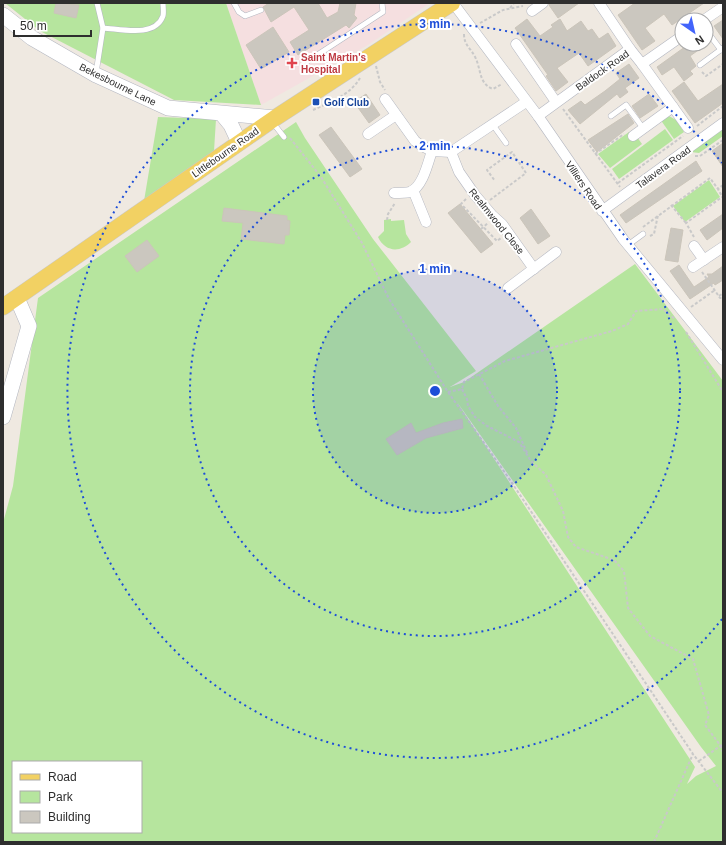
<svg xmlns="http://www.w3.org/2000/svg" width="726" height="845" viewBox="0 0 726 845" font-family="Helvetica,sans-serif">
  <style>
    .medical { fill: #f5dfe0 }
    .green { fill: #b6e59e; fill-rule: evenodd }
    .building { fill: #cbc7bf; stroke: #cbc5ba }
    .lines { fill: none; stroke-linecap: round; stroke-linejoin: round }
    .lane-casing { stroke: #b4b7c1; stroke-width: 6 }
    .street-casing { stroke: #b4b7c1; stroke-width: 11 }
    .secondary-casing { stroke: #b4b7c1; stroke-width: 16 }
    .primary-casing { stroke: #c9c9c9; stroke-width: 17 }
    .path { stroke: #c9c9c9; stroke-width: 2; stroke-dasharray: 3 2; stroke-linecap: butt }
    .lane { stroke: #fff; stroke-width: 5 }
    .street { stroke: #fff; stroke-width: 10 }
    .secondary { stroke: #fff; stroke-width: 15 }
    .primary { stroke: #f2d163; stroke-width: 16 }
    .ring { fill: none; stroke: #1d4ed8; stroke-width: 2; stroke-dasharray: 2 4 }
    .health-dot { fill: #e0444e; stroke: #fff; stroke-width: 1.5 }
    .transit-dot { fill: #1a4fb4; stroke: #fff; stroke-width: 1.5 }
    .labels { text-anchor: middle; stroke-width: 4; stroke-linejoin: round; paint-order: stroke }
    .health-label { font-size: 10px; font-weight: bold; fill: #be3a42; stroke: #fff; text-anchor: start }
    .street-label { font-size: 10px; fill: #2e2e2e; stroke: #fff }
    .transit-label { font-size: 10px; font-weight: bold; fill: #164399; stroke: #fff; text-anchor: start }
    .centre { fill: #1d4ed8; stroke: #fff; stroke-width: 2 }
    .ring-label { font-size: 12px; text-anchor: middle; font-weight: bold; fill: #1d4ed8; stroke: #fff; stroke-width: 4; stroke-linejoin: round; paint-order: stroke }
  </style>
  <rect width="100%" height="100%" fill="#efe9e1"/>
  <path class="medical" d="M226,3h204l-62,42 -107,60z"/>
  <g class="green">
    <path d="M5,3h221l35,102 -87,-5 -134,-69z"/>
    <path d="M669,116l7,4 8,12 -10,7 -14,-20z"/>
    <path d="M158,117l58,2 -2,32 -70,50z"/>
    <path d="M296,122l9,16 68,101 103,132 -26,16 14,-5 171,-118 88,117v461h-720v-319l10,-37 25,-188zM457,402l244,345 15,19 -20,10 -9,8 8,-17zM13,762h128v70h-128z"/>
    <path d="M723,128v8l-24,17 -8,-1z"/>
    <path d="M665,129l8,11 -54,39 -7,-10z"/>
    <path d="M629,132l4,6 4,-1 5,7 -32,24 -12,-14z"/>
    <path d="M709,180l11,17 -35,25 -12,-16z"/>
    <path d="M391,219v2l13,-1 2,14 5,8c-11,11 -26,10 -33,-5l6,-6v-11z"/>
  </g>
  <g class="building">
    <path d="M56,3l23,2 -3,13 -22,-5z"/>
    <path d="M269,3h49l9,15 11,-6 2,-9h16l-2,12 3,3 -8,10 -3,-3 -48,30 -8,-13 19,-12 -15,-23 -23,15 -8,-15z"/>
    <path d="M549,3h30l-21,15 -9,-13z"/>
    <path d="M635,3h69l-32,22 -8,-11 -19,14 10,13 -13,9 -24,-35z"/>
    <path d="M527,19l13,17 13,-9 -2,-2 9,-6 7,12 14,-10 7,10 4,-2 7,10 9,-6 8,13 -28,20 -9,-13 -22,15 11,14 -12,9 -10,-15 2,-1 -33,-47z"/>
    <path d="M723,20v19l-9,-13z"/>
    <path d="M273,27l16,25 -28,17 -15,-24z"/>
    <path d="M689,44h18l-17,12 6,10 -6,5 3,3 -9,7 -10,-14 -12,8 -5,-8z"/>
    <path d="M629,64l10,14 -14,10 3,4 -8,6 -3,-4 -37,30 -12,-14 13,-9 4,4 20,-14 15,-12 -4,-6z"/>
    <path d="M684,82l14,19 25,-17v19l-28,20 -23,-32z"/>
    <path d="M366,94l14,21 -11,8 -15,-21z"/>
    <path d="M649,94l9,12 -18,12 -8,-12z"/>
    <path d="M628,114l6,9 -37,29 -9,-12z"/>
    <path d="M331,127l31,42 -12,8 -31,-42z"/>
    <path d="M723,143v24l-11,-16z"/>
    <path d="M696,161l6,10 -76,52 -6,-8z"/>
    <path d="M460,204l33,40 -12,9 -33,-40z"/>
    <path d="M224,208l63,8v4l3,1 -1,14h-4l-1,9 -43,-5 2,-16 -21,-2z"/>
    <path d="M531,209l19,27 -12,8 -18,-26z"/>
    <path d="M723,214v14l-16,12 -7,-10z"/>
    <path d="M671,228l12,2 -5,32 -13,-2z"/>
    <path d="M147,240l12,16 -22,16 -12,-16z"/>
    <path d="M679,265l15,22 15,-10 -2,-3h5l11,-8v14l-8,5 -1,-2 -24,16 -20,-28z"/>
    <path d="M462,419l1,9 -37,10 -29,17 -11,-16 25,-16 5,10 27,-10z"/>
  </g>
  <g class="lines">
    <defs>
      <g id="lane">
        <path d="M234,3l5,9 6,4 16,-6"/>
        <path d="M103,28c18,1 52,10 60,-12 1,-4 0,-9 0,-13"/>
        <path d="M706,30l15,20"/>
        <path d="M308,61l75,-49 -1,-9"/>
        <path d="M700,65l23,-17"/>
        <path d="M96,73l7,-45 -6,-25"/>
        <path d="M611,116l15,-11 17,23"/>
        <path d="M273,123l11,14"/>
        <path d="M493,125l13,18"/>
        <path d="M628,245l15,-11"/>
      </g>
      <g id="street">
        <path d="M453,3l85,113 85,123 100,121"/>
        <path d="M599,3l31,46"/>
        <path d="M532,11l11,-8"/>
        <path d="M704,20l19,-13"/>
        <path d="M516,44l40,58"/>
        <path d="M642,64l46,64"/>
        <path d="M385,99l30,42 7,5 10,5 19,1 75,-50"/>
        <path d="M538,116l92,-67 12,15 40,-28"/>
        <path d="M368,134l28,-19"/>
        <path d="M633,136l40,-29"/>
        <path d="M451,152l8,20 16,23 17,20 10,9 32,45"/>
        <path d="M413,190l13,32"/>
        <path d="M394,193c5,0 11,0 16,-1 13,-5 18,-30 22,-41"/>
        <path d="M602,211l121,-88"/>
        <path d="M694,246l10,14"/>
        <path d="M693,267l30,-20"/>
        <path d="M508,288l48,-36"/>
      </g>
      <g id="secondary">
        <path d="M3,15l29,23 64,37 72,33 107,10"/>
        <path d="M222,114l9,11 8,17"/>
        <path d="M3,417l26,-91 -12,-28"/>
      </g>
      <path id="primary" d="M3,307l272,-189 177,-115"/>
    </defs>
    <use href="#lane" class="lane-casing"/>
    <use href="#street" class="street-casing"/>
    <use href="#secondary" class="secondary-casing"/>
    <use href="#primary" class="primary-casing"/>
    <g class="path">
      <path d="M510,8l4,-5"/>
      <path d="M480,23l23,-13 20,-4"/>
      <path d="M464,34c0,12 8,15 12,25 5,11 3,25 17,30l9,-5"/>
      <path d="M376,66l4,16 5,8"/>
      <path d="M702,72l4,4 17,-12"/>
      <path d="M563,109l57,78"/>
      <path d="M313,110c18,-8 37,-15 47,-32"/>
      <path d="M697,126l26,-20"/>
      <path d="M290,138l31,39 41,66 27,56 59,93 60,85 185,277 30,39"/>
      <path d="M595,154l29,-20"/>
      <path d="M695,156h5l23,-16"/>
      <path d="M618,183l65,-47"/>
      <path d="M723,185l-5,4 5,9"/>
      <path d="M466,199l-5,5 36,37 4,-3"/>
      <path d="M490,200l36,-27 -14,-21 -25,18 8,11"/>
      <path d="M671,205l15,18"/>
      <path d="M387,220l1,-6 7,-11"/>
      <path d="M643,227l67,-49 8,11"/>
      <path d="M481,229l7,-6"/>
      <path d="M650,236l4,-2 4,-19"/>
      <path d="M694,237l-8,-14 36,-26"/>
      <path d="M702,272l18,26h3"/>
      <path d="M719,296l4,-3"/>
      <path d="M691,307l24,-17"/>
      <path d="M686,332l37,60"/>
      <path d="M479,374l19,32 18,22 12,27"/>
      <path d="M462,389l5,10 1,7 7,11 12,9 32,16 12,19 15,14 17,36 5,26 8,10 38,13 10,11 4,37 22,28 43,23 16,56 -4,10 15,20 3,7"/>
      <path d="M448,392l14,-3 2,-7 41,-21 107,-30 16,-7 8,-13 27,-2 12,10"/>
      <path d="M699,761l24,-17"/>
      <path d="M654,842l39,-88"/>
    </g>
    <use href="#lane" class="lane"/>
    <use href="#street" class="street"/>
    <use href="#secondary" class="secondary"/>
    <use href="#primary" class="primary"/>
  </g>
  <circle cx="435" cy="391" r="122" fill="#1d4ed8" fill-opacity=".12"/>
  <g class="ring">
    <circle cx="435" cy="391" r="122"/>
    <circle cx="435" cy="391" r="245"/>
    <path d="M722 619A367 367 0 1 1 722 163"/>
  </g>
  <path class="health-dot" d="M290 57h4v4h4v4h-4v4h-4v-4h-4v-4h4z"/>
  <rect class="transit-dot" x="312" y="98" width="8" height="8" rx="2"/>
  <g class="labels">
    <g class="health-label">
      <text x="301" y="61">Saint Martin's<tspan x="301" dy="12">Hospital</tspan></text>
    </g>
    <g class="street-label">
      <text transform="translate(602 70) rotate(-35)" y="4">Baldock Road</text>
      <text transform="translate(118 84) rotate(26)" y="4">Bekesbourne Lane</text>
      <text transform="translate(225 152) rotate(-35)" y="4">Littlebourne Road</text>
      <text transform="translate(663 167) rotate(-36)" y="4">Talavera Road</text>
      <text transform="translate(584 185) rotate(56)" y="4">Villiers Road</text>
      <text transform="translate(497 221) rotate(51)" y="4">Realmwood Close</text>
    </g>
    <g class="transit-label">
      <text x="324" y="106">Golf Club</text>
    </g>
  </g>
  <circle cx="435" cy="391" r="6" class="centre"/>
  <g class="ring-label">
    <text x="435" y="28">3 min</text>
    <text x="435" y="150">2 min</text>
    <text x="435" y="273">1 min</text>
  </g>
  <rect width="726" height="845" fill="none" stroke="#2e2e2e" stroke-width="8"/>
  <rect x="12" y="761" width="130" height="72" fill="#ffffff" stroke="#ababab"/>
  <rect x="20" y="774" width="20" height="6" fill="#f2d163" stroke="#ababab"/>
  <text x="48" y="781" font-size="12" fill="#2e2e2e">Road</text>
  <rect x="20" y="791" width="20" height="12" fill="#b6e59e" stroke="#ababab"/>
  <text x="48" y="801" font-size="12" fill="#2e2e2e">Park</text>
  <rect x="20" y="811" width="20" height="12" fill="#cbc7bf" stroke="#ababab"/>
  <text x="48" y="821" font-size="12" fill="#2e2e2e">Building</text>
  <g transform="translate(694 32) rotate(146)"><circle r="19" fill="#ffffff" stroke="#ababab"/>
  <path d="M0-3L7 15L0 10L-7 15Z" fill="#4264fb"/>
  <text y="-6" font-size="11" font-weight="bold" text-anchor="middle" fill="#2e2e2e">N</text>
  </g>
  <path d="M14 30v6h77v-6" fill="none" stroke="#2e2e2e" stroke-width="2"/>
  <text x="20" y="30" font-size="12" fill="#2e2e2e" stroke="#ffffff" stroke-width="3" paint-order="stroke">50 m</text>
</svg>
